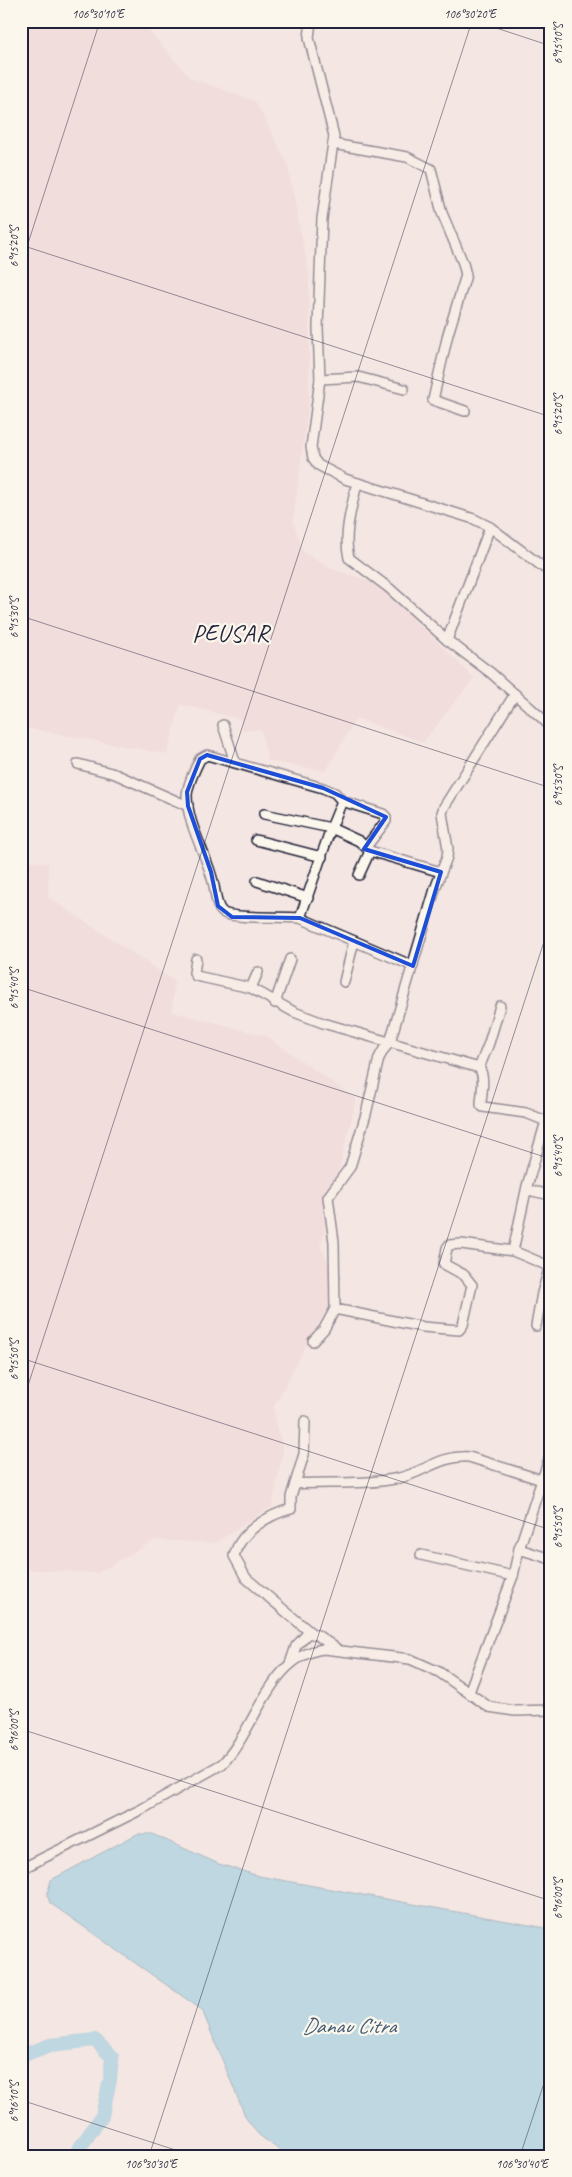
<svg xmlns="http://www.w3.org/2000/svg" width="572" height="2177" viewBox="0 0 572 2177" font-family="Caveat,sans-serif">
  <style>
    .built { fill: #ecd2d6 }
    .water { fill: #7dc5dd; stroke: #59849c }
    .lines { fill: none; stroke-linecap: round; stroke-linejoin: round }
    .river { stroke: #7dc5dd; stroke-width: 14 }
    .minor-casing { stroke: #22223b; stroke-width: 12 }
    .minor { stroke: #fbf7ec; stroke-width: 9 }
    .marked { fill: none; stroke: #1d4ed8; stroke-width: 4; stroke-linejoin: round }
    .ticks { fill: none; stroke: #22223b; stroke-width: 1; stroke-opacity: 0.45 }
    .labels { text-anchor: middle; stroke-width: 4.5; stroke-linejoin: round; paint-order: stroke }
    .water-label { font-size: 22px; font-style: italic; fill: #425b74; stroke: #fbf7ec }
    .quarter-label { font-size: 24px; letter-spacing: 1px; fill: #22223b; stroke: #fbf7ec }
    .neatline { fill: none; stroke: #22223b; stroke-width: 2 }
    .ticks-label { font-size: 12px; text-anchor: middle; fill: #22223b }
  </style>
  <rect width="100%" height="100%" fill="#f4e6e2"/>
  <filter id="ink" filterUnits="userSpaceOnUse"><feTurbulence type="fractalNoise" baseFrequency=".02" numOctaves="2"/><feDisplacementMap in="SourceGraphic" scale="10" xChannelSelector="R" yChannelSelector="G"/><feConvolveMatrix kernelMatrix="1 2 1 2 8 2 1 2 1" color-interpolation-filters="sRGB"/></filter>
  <g filter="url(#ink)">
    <g class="built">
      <path d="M21,21h119l50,57 65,23 32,62 22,111v124l-16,123 10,31 28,17 46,14 97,95 -51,64 -67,-24 -30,53 -58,-10 -7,-31h-19l-1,-11 -61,-15 -13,50 -140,-26 -6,2z"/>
      <path d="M21,859l27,5v33l126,84 -2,31 94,24 90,63 -36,148 14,25 -6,36 -15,24 -40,76 10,42 -11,56 -57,37 -60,-3 -58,33 -76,-4z"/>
    </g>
    <path class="water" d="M137,1834h15l67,30 40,12 292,53v227h-264l-29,-22 -12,-16 -44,-108 -152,-107 -3,-8 4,-15z"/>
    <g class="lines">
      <path class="river" d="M21,2056l29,-11 45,-5 17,17 -2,23 -8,36 -28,40"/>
      <defs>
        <g id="minor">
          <path d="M311,21l-2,17 25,98 -12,83 -4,109 2,51 -9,68 2,11 5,7 27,14 129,40 16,8 61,46"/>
          <path d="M333,144l74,13 24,12 11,44 21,50 3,12 -18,59 -15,66 32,11"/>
          <path d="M320,379l38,-2 46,12"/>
          <path d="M357,483c-5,24 -14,50 -8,75l40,30 58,52 44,33 53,47 7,8"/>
          <path d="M447,640l43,-113"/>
          <path d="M515,694l-71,113 -2,6 6,36 -1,8 -12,32 -45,153 -6,7 -5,9 -13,56 -16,53 -22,30 6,45 1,67 88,18 36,3 4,-5 9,-40 -8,-10 -20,-11 3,-16 2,-3 12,-1 52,7 38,16"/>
          <path d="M223,725l12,37"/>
          <path d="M78,764l37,10 73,32"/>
          <path d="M342,801l41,13 3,3v4l-20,26"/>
          <path d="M264,814l67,14 11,-27 -7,-8 -12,-5 -116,-33 -7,4c-5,10 -12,24 -13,36 0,32 21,60 27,91 2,9 2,23 10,27 11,6 59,3 76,5l113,48"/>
          <path d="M256,840l66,17"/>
          <path d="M359,875l11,-24"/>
          <path d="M257,881l51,17"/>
          <path d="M300,918l31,-90 28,13 11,10 71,21"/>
          <path d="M196,959l-2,14 2,3 55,12 43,24 29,11 156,45c7,9 2,26 2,37l2,2 43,6 20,8"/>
          <path d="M344,982l10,-41"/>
          <path d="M251,988l7,-16"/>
          <path d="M275,1003l15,-44"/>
          <path d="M479,1068l10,-25 11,-37"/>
          <path d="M527,1190l24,5"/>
          <path d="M513,1251l14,-65 19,-65 5,-5"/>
          <path d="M536,1326l6,-33 8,-27"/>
          <path d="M313,1341l11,-12 11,-20"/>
          <path d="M305,1421l-1,33 -13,43v12c-23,6 -51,23 -57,47l12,22 64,54"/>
          <path d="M295,1484c34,-2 70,1 104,-6 26,-6 41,-23 70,-21l73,23"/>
          <path d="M519,1549l32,10"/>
          <path d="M421,1555l92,21"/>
          <path d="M290,1664l6,-18 12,-13 9,2 20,14"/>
          <path d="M469,1692l44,-116 6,-27 32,-96"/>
          <path d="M21,1869l121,-60 80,-45c34,-34 47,-109 102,-115l86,10 29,13 50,35 26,4 36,-1"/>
        </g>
      </defs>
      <use href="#minor" class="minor-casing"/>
      <use href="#minor" class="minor"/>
    </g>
  </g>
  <path d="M0 0H572V2177H0ZM207,755l116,33 63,29 -22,32 77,23 -28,94 -113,-48 -68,-1 -14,-11 -7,-34 -23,-66 -1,-14 13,-33z" fill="#f4e6e2" fill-opacity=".55" fill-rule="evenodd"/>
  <path class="marked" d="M207,755l116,33 63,29 -22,32 77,23 -28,94 -113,-48 -68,-1 -14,-11 -7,-34 -23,-66 -1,-14 13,-33z"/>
  <path class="ticks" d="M475,21l76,25M21,245l530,172M21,265l79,-244M21,616l530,172M21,987l530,172M21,1358l530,172M21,1407l451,-1386M21,1729l530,172M21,2100l173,56M149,2156l402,-1236M520,2156l31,-94"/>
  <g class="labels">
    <g class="water-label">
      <text x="349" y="2033">Danau Citra</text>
    </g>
    <g class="quarter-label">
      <text x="231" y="641">PEUSAR</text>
    </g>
  </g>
  <rect width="572" height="2177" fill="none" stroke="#fbf7ec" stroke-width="55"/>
  <rect x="28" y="28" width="516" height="2122" class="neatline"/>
  <g class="ticks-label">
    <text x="98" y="18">106°30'10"E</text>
    <text x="470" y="18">106°30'20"E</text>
    <text transform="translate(558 44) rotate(-90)" y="4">6°15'10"S</text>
    <text transform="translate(14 247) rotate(-90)" y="4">6°15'20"S</text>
    <text transform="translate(558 415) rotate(-90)" y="4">6°15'20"S</text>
    <text transform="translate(14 618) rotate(-90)" y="4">6°15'30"S</text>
    <text transform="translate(558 786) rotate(-90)" y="4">6°15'30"S</text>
    <text transform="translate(14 989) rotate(-90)" y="4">6°15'40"S</text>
    <text transform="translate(558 1157) rotate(-90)" y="4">6°15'40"S</text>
    <text transform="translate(14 1360) rotate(-90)" y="4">6°15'50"S</text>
    <text transform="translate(558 1528) rotate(-90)" y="4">6°15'50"S</text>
    <text transform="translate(14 1731) rotate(-90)" y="4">6°16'00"S</text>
    <text transform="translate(558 1899) rotate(-90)" y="4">6°16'00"S</text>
    <text transform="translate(14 2102) rotate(-90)" y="4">6°16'10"S</text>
    <text x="151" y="2168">106°30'30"E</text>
    <text x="522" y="2168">106°30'40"E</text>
  </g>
</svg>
